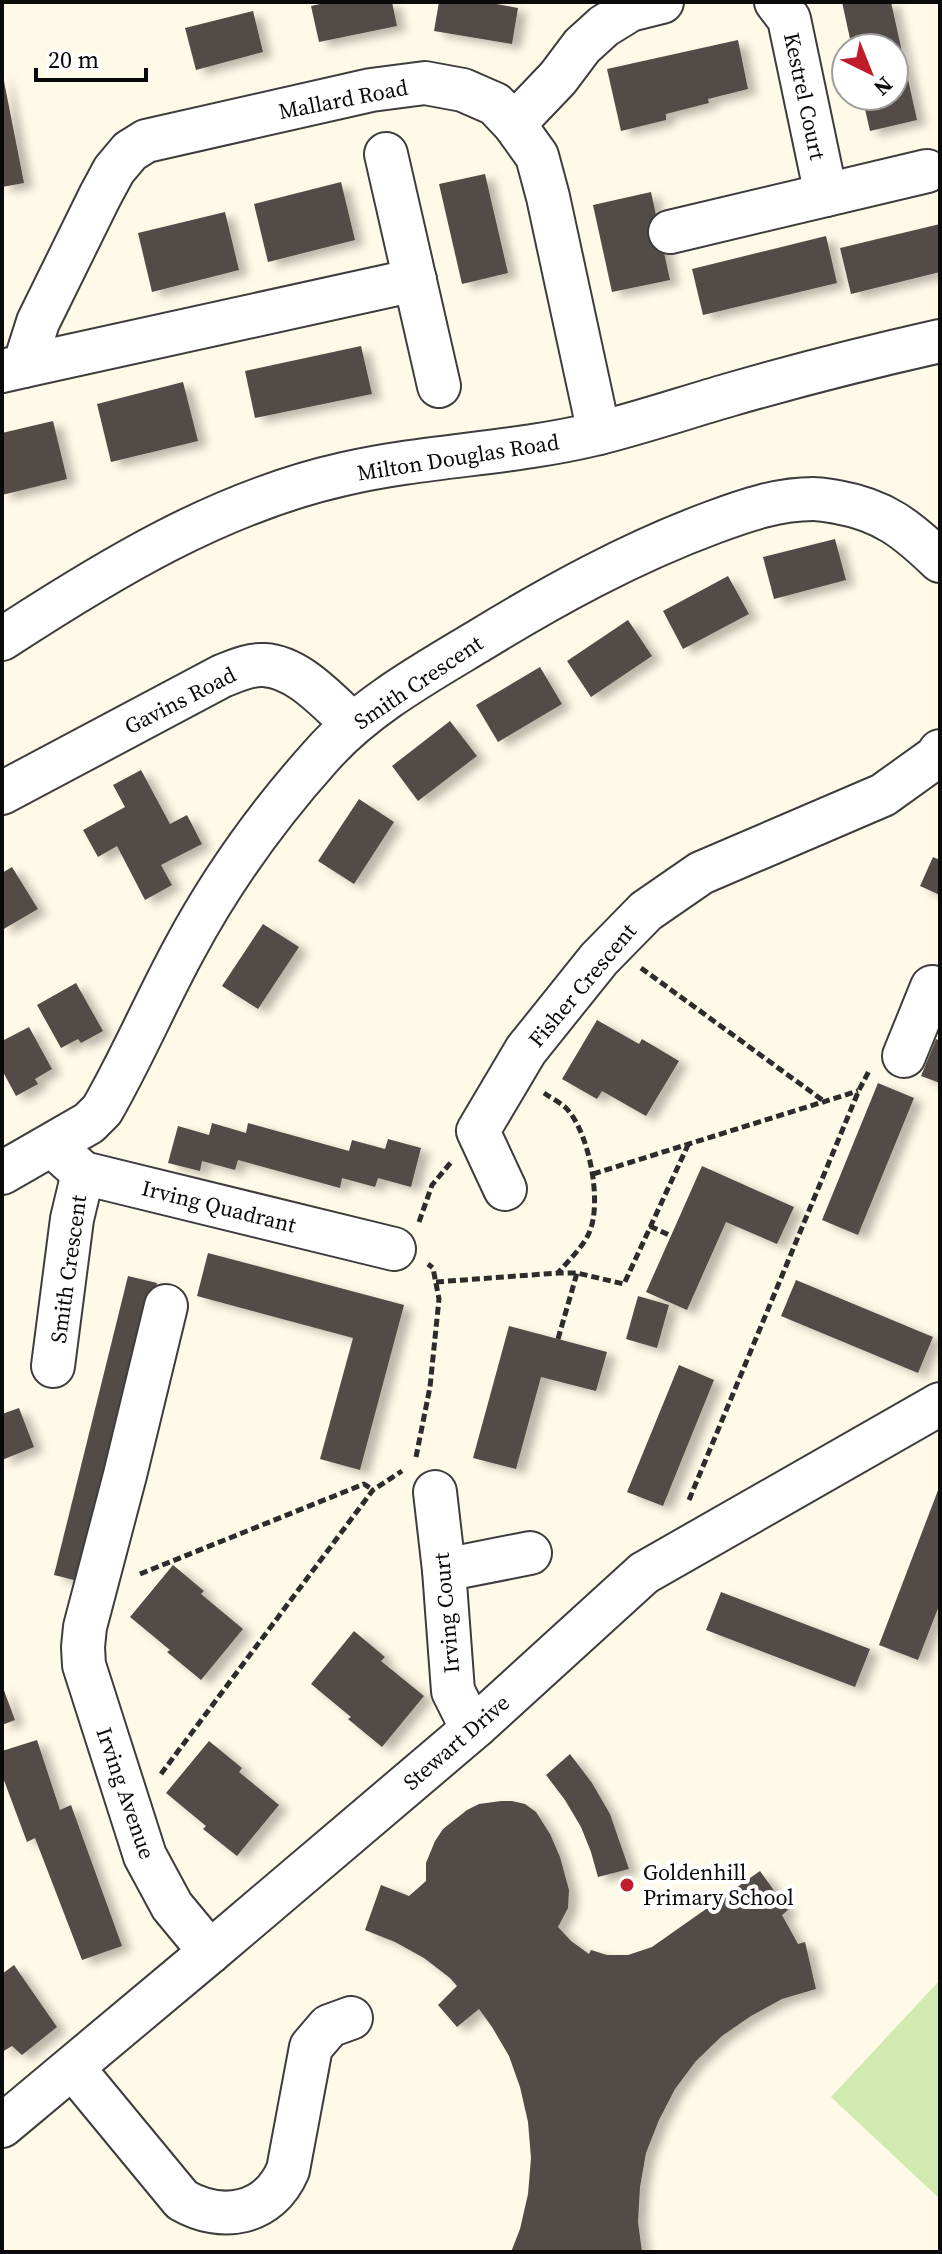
<svg xmlns="http://www.w3.org/2000/svg" width="942" height="2254" viewBox="0 0 942 2254" font-family="'Source Serif 4',serif">
  <style>
    .green { fill: #d0eaaf }
    .building { fill: #534b46; filter: url(#shadow) }
    .lines { fill: none; stroke-linecap: round; stroke-linejoin: round }
    .minor-casing { stroke: #3d3d3d; stroke-width: 46 }
    .path { stroke: #2c2c2c; stroke-width: 5; stroke-dasharray: 8 4; stroke-linecap: butt }
    .minor { stroke: #fff; stroke-width: 42 }
    .poi-dot { fill: #c01c29; stroke: #fff; stroke-width: 3 }
    .labels { text-anchor: middle; stroke-width: 8; stroke-linejoin: round; paint-order: stroke }
    .street-label { font-size: 22px; fill: #0a0a0a; stroke: #fff }
    .poi-label { font-size: 22px; fill: #0a0a0a; stroke: #fff; text-anchor: start }
  </style>
  <defs>
    <filter id="shadow"><feDropShadow dx="9" dy="5" stdDeviation="4" flood-color="#0004"/></filter>
  </defs>
  <rect width="100%" height="100%" fill="#fff9e7"/>
  <path class="green" d="M940,1980v219l-109,-102z"/>
  <g class="building">
    <path d="M329,2h63l5,24 -78,16 -8,-36z"/>
    <path d="M439,2h47l32,6 -6,36 -78,-13z"/>
    <path d="M842,2h49l26,118 -47,11 -8,-35h32v-48h-42z"/>
    <path d="M253,11l10,41 -67,18 -11,-42z"/>
    <path d="M738,40l10,49 -40,10 1,4 -43,11v6l-45,11 -14,-62z"/>
    <path d="M2,71l22,112 -22,4z"/>
    <path d="M485,174l23,99 -46,11 -23,-100z"/>
    <path d="M341,182l14,58 -87,22 -14,-58z"/>
    <path d="M651,192l19,88 -58,12 -19,-87z"/>
    <path d="M225,212l14,58 -87,22 -14,-59z"/>
    <path d="M940,224v48l-89,22 -11,-46z"/>
    <path d="M826,236l11,47 -134,32 -11,-46z"/>
    <path d="M361,346l11,48 -117,24 -10,-47z"/>
    <path d="M183,382l15,59 -87,21 -14,-58z"/>
    <path d="M53,421l14,58 -65,16v-62z"/>
    <path d="M835,539l11,41 -72,19 -11,-42z"/>
    <path d="M728,576l21,38 -66,35 -20,-38z"/>
    <path d="M628,620l24,36 -61,41 -24,-36z"/>
    <path d="M540,667l22,37 -64,38 -22,-37z"/>
    <path d="M450,721l27,35 -59,45 -26,-35z"/>
    <path d="M141,770l29,54 17,-9 15,29 -41,21 11,20 -27,15 -28,-54 -19,11 -15,-27 42,-23 -12,-22z"/>
    <path d="M359,799l35,23 -40,62 -36,-23z"/>
    <path d="M933,857l7,3v35l-20,-9z"/>
    <path d="M12,867l26,42 -36,21v-57z"/>
    <path d="M263,924l36,23 -41,62 -36,-23z"/>
    <path d="M76,983l27,48 -22,12 -3,-4 -17,9 -24,-43z"/>
    <path d="M597,1020l42,24 3,-5 37,22 -33,55 -44,-25 -5,8 -35,-20z"/>
    <path d="M29,1027l23,42 -17,10 3,5 -22,12 -14,-26v-29z"/>
    <path d="M936,1039l4,2v42l-19,-7z"/>
    <path d="M878,1083l36,15 -56,137 -36,-15z"/>
    <path d="M212,1123l34,10 2,-10 101,28 3,-11 33,9 3,-10 33,9 -10,39 -33,-9 -3,9 -33,-9 -2,10 -102,-28 -3,10 -33,-9 -2,10 -32,-8 10,-37 31,9z"/>
    <path d="M702,1166l92,41 -17,37 -51,-22 -39,88 -41,-18z"/>
    <path d="M208,1253l196,52 -44,165 -40,-11 33,-121 -156,-42z"/>
    <path d="M128,1276l29,7 -75,299 -28,-7z"/>
    <path d="M796,1280l137,57 -15,36 -137,-57z"/>
    <path d="M638,1296l31,9 -12,43 -31,-9z"/>
    <path d="M509,1326l98,26 -11,39 -55,-14 -25,92 -43,-11z"/>
    <path d="M679,1365l35,15 -51,126 -36,-14z"/>
    <path d="M19,1408l15,39 -32,13v-46z"/>
    <path d="M940,1485v118l-22,57 -39,-15z"/>
    <path d="M173,1565l31,26 -3,3 42,35 -42,51 -34,-28 3,-2 -40,-33z"/>
    <path d="M721,1592l149,57 -15,38 -149,-57z"/>
    <path d="M354,1631l31,26 -4,4 43,35 -42,51 -34,-28 3,-2 -40,-33z"/>
    <path d="M2,1685l13,35 -13,5z"/>
    <path d="M37,1740l23,70 11,-5 51,141 -40,14 -47,-122 -8,4 -25,-67v-24z"/>
    <path d="M209,1741l33,27 -3,4 40,33 -42,51 -34,-27 3,-3 -40,-33z"/>
    <path d="M570,1754l22,29 18,31 19,55 -31,8 -7,-25 -10,-25 -16,-27 -19,-25z"/>
    <path d="M501,1801h11l13,3 11,8 14,22 10,23 9,33 -1,18 -10,19 13,14 18,13 2,-4 16,5h21l24,-8 108,-76 28,39 -6,5 16,29 7,-2 11,47 -34,10 -31,17 -29,20 -26,25 -21,28 -16,31 -13,33 -6,34 -2,35 4,30h-131l9,-23 8,-35 3,-36 -3,-36 -8,-35 -11,-31 -17,-29 -13,-18 -22,18 -19,-22 19,-19 -7,-8 -26,-20 -29,-16 -30,-12 16,-45 28,11 17,-15v-18l9,-22 8,-12 24,-19 12,-6z"/>
    <path d="M14,1965l43,62 -35,28 -10,-9 -10,6v-78z"/>
  </g>
  <g class="lines">
    <defs>
      <g id="minor">
        <path d="M776,2l13,17 37,176"/>
        <path d="M514,124l44,-46 24,-32 22,-20 26,-16 32,-8"/>
        <path d="M386,154l53,232"/>
        <path d="M670,232l257,-61"/>
        <path d="M24,366l391,-86"/>
        <path d="M2,371l22,-5 14,-44 62,-126 14,-26 16,-19 16,-10 225,-51 54,-7 38,7 32,14 19,20 23,32 11,41 51,236"/>
        <path d="M2,639c106,-69 217,-137 342,-165 83,-19 168,-20 251,-40 45,-11 89,-26 134,-39 69,-20 140,-38 211,-54"/>
        <path d="M2,793l220,-117c13,-5 28,-12 42,-11 35,2 64,37 88,58"/>
        <path d="M904,1056l28,-69 8,3"/>
        <path d="M57,1143l7,13 19,17 311,76"/>
        <path d="M2,1173l87,-50 13,-13c30,-52 54,-109 83,-162 37,-69 84,-134 136,-192 42,-48 101,-81 156,-114 75,-46 153,-89 237,-120 32,-12 65,-23 99,-23 8,0 17,2 24,3 46,8 70,27 103,59"/>
        <path d="M505,1189l-27,-58 48,-81 73,-91 47,-48 55,-38 182,-78 53,-38 4,-6"/>
        <path d="M166,1306l-41,169 -40,152 -2,20 1,18 61,191 27,50 38,46"/>
        <path d="M53,1366l19,-147 11,-46"/>
        <path d="M435,1492l9,78 9,121 12,24 11,11"/>
        <path d="M444,1570l86,-17"/>
        <path d="M73,2068l109,132c40,23 87,15 106,-30l23,-123 18,-21 22,-8"/>
        <path d="M2,2126l208,-174 266,-226 168,-153 296,-169"/>
      </g>
    </defs>
    <use href="#minor" class="minor-casing"/>
    <g class="path">
      <path d="M641,968l184,134"/>
      <path d="M544,1093c6,4 15,9 21,14 24,23 38,96 24,126 -6,14 -21,28 -31,40"/>
      <path d="M593,1174l265,-83"/>
      <path d="M419,1222l13,-37 20,-24"/>
      <path d="M650,1226l21,10"/>
      <path d="M436,1282l122,-9h19l47,11 64,-139"/>
      <path d="M558,1339l19,-66"/>
      <path d="M416,1457l14,-70 9,-88 -6,-31 -5,-4"/>
      <path d="M689,1500l170,-410 10,-19"/>
      <path d="M140,1574l224,-90 9,6"/>
      <path d="M161,1774l212,-284 29,-19"/>
    </g>
    <use href="#minor" class="minor"/>
  </g>
  <circle class="poi-dot" cx="627" cy="1885" r="8"/>
  <g class="labels">
    <g class="street-label">
      <text transform="translate(805 96) rotate(78)" y="8">Kestrel Court</text>
      <text transform="translate(343 99) rotate(-11)" y="8">Mallard Road</text>
      <text transform="translate(458 457) rotate(-9)" y="8">Milton Douglas Road</text>
      <text transform="translate(418 682) rotate(-34)" y="8">Smith Crescent</text>
      <text transform="translate(180 700) rotate(-27)" y="8">Gavins Road</text>
      <text transform="translate(582 985) rotate(-50)" y="8">Fisher Crescent</text>
      <text transform="translate(219 1206) rotate(14)" y="8">Irving Quadrant</text>
      <text transform="translate(68 1269) rotate(-82)" y="8">Smith Crescent</text>
      <text transform="translate(446 1613) rotate(-95)" y="8">Irving Court</text>
      <text transform="translate(456 1742) rotate(-41)" y="8">Stewart Drive</text>
      <text transform="translate(126 1793) rotate(71)" y="8">Irving Avenue</text>
    </g>
    <g class="poi-label">
      <text x="643" y="1880">Goldenhill<tspan x="643" dy="25">Primary School</tspan></text>
    </g>
  </g>
  <rect width="942" height="2254" fill="none" stroke="#0a0a0a" stroke-width="8"/>
  <g transform="translate(870 72) rotate(137)"><circle r="38" fill="#ffffff" stroke="#9d9d9d" stroke-width="2"/>
  <path d="M0-6L14 30L0 20L-14 30Z" fill="#c01c29"/>
  <text y="-12" font-size="22" font-weight="bold" text-anchor="middle" fill="#0a0a0a">N</text>
  </g>
  <path d="M36 68v12h110v-12" fill="none" stroke="#0a0a0a" stroke-width="4"/>
  <text x="48" y="68" font-size="24" fill="#0a0a0a" stroke="#ffffff" stroke-width="6" paint-order="stroke">20 m</text>
</svg>
